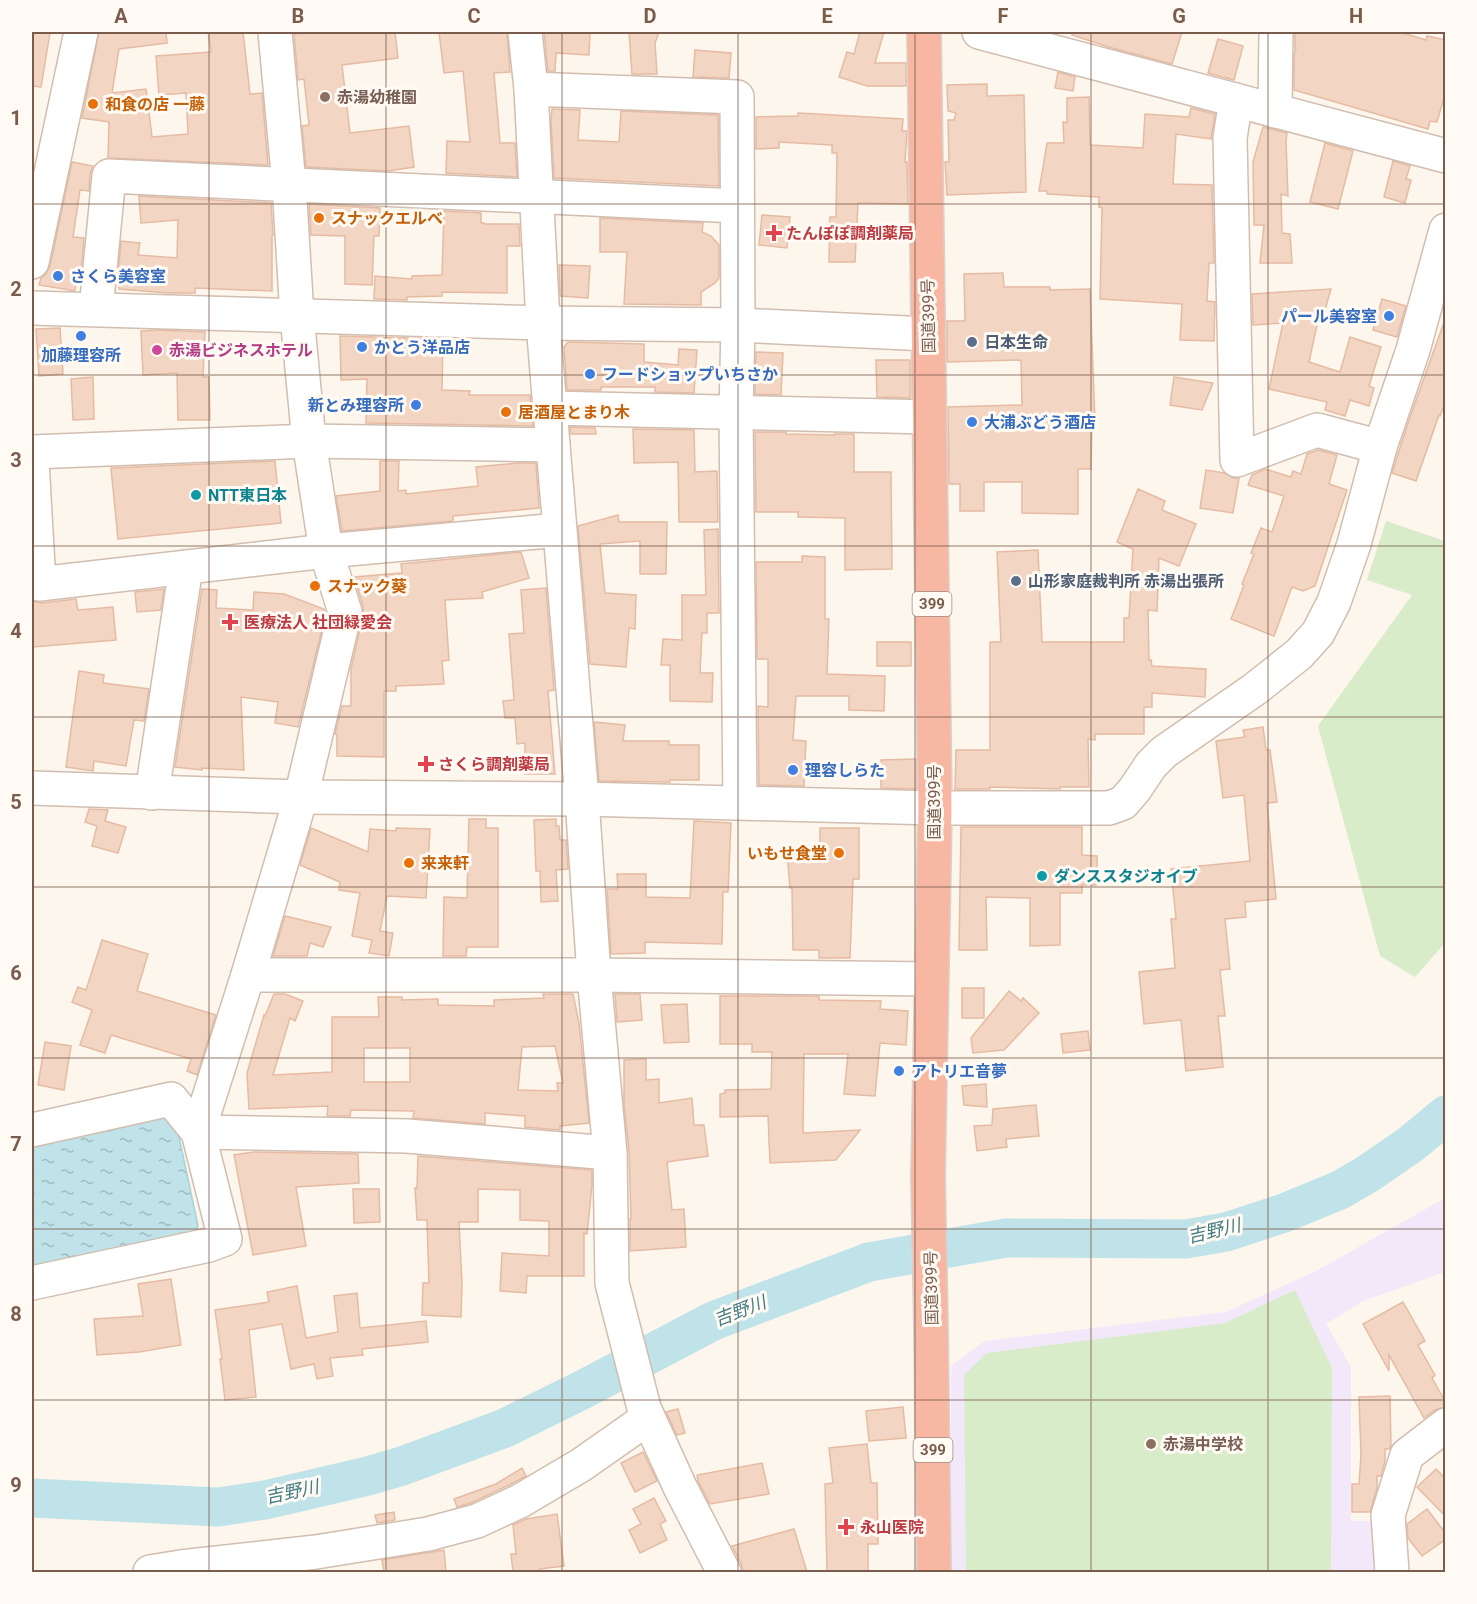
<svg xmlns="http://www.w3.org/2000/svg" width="1477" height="1604" viewBox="0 0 1477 1604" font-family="Roboto,'Noto Sans JP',sans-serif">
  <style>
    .education { fill: #f3e8fa }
    .green { fill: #d8ecc9 }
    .water { fill: url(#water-ripples); stroke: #a5d3da; stroke-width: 1.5 }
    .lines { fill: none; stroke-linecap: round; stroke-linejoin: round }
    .river { stroke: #bfe3e8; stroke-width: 39 }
    .building { fill: #f3d5c3; stroke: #e6bba3; stroke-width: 1.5; fill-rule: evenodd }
    .minor-casing { stroke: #d1beb0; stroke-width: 36 }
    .highway-casing { stroke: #dad1cd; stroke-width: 36 }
    .minor { stroke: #fff; stroke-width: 33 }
    .highway { stroke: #f7b7a3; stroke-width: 33 }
    .grid { fill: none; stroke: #7a5c4d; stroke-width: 1.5; stroke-opacity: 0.55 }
    .education-dot { fill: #8d6e63; stroke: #fffaf3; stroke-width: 2 }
    .food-dot { fill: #e8710a; stroke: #fffaf3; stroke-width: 2 }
    .health-dot { fill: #e0444e; stroke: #fffaf3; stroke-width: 2 }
    .shop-dot { fill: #3f7fe0; stroke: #fffaf3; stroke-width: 2 }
    .service-dot { fill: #5c6f8a; stroke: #fffaf3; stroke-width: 2 }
    .hotel-dot { fill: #d1479c; stroke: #fffaf3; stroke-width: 2 }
    .culture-dot { fill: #0f9aa8; stroke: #fffaf3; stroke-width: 2 }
    .labels { text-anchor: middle; stroke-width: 6; stroke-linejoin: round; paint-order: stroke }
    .shield { fill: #fffaf3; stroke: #a28b7f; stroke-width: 1.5 }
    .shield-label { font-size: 15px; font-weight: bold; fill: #7a5c4d }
    .education-label { font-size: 16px; font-weight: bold; fill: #785e54; stroke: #fffaf3; text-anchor: start }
    .food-label { font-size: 16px; font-weight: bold; fill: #c56008; stroke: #fffaf3; text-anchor: start }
    .health-label { font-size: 16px; font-weight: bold; fill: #be3a42; stroke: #fffaf3; text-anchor: start }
    .shop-label { font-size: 16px; font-weight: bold; fill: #366cbe; stroke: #fffaf3; text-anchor: start }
    .street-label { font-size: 16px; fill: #7a5c4d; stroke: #fffaf3 }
    .service-label { font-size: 16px; font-weight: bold; fill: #4e5e75; stroke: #fffaf3; text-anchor: start }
    .hotel-label { font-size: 16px; font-weight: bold; fill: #b23c85; stroke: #fffaf3; text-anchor: start }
    .culture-label { font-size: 16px; font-weight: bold; fill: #0d838f; stroke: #fffaf3; text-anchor: start }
    .water-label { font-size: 18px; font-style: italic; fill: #437c86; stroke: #fffaf3 }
    .neatline { fill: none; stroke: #7a5c4d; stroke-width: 2 }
    .grid-label { font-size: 20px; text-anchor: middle; font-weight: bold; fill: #7a5c4d }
  </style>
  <defs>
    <pattern id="water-ripples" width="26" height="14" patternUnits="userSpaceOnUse" patternTransform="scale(1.5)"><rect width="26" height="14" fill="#bfe3e8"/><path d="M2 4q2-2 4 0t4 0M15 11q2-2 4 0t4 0" fill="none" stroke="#a0bbbe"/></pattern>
  </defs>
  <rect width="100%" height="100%" fill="#fdf6ec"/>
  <path class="education" d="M1445,1198v74l-82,29 -37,23 25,43v154h24l3,51h-427v-206l34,-25 241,-29 90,-41z"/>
  <g class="green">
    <path d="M1386,521l59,20v402l-30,34 -35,-21 -62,-230 94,-131 -45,-15z"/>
    <path d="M1295,1290l37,78 -1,204h-365l-2,-197 23,-22 238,-30z"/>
  </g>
  <path class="water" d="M162,1111l13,7 23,108 -6,12 -160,33v-131z"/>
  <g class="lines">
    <path class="river" d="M32,1498l186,9 47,-7 103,-24 34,-10 103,-38 79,-39 129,-68 156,-59 137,-24 180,1 40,-7 58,-19 56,-23 29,-17 42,-29 35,-29"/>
  </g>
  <g class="building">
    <path d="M32,32l18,1 -9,54 -9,-1z"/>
    <path d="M99,32h67l1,11 -48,6 -7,44 34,-4 6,48 36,-3 -2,-41 -27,2 -3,-39 55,-4 -3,-20h35l7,62 12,-1 6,72 -160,-7 1,-36 -27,-4z"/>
    <path d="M318,32h77l3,26 -56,7 8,68 59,-7 5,41 -26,4 -82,-4 -4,-41 7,-1 -5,-46 -6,1 -4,-46z"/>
    <path d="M439,32h68l3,40 -16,1 6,70h15l2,34 -71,-4 1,-32 23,1 -7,-71 -19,2z"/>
    <path d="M544,32h46l-1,23 -33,-2 -1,18h-7z"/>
    <path d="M629,32h30l-4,11 2,31h-25z"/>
    <path d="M860,32h24l-9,31h31v23h-39l-28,-9 8,-25 7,2z"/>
    <path d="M1073,32h109l-10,32 -60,-16 -40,-13z"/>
    <path d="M1295,32h105l26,8 1,-4 19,4v51l-9,31 -7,-1 -2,8 -134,-39v-35l2,-7h-1z"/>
    <path d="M1218,39l25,7 -9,34 -26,-7z"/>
    <path d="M695,50l36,3 -2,25 -36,-1z"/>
    <path d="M1058,72l17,5 -2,14 -18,-3z"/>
    <path d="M987,84v12l37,-1 2,97 -79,3 -2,-33h4l-1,-42h6l2,-7 -8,-2 -1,-26z"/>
    <path d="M1089,97l1,48 53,3 2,-34 44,3 2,-9 24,6 -4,25 -35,-5 -3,50 39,1 2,78h-5l-2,38 8,1 -1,39 -34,-1 2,-36 -82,-5 2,-91 -3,-1v-10l-52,-3v-3h-8l8,-48h17l-1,-21 4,1v-25z"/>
    <path d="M552,109l28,1 -2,30 41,2 2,-31 97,4 1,71 -165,-8 -3,-57z"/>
    <path d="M798,113l105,6 -1,12h5l-2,31h2l1,42 -50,-1 -3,59h-26l1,-45h6l1,-64h-5v-8l-53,-3v6l-23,1v-32l42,-1z"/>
    <path d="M1263,127l24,6 -1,8 2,55 -7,-2 1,39 8,1 2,29h-32l4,-38h-10l-1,-63z"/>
    <path d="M1325,143l28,8 -15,58 -28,-7z"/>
    <path d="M1393,161l17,5 -4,13 5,1 -6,23 -21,-6z"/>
    <path d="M72,162l21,4 -3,8 -1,17 -9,-1 -7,47 11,1 -3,35h-3l-3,18 -36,-6 2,-7 5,-4 4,-8z"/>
    <path d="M139,196l132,7 2,32h-1v56l-77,-3v5h-27l-49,-4 1,-13h-2l3,-35 19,2 -2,12 39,3 1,-38 -37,3z"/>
    <path d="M309,204l71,4 -1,28h-5l-2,49 -27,-1v-48l-34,-1z"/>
    <path d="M444,211l37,2v10h3v1h35l1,22h-13v47l-65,-1v4l-35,1v3l-33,-1 1,-23 37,3v-3l30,-1z"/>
    <path d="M762,215l28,2 -3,31 -28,-3z"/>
    <path d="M600,218l103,5 -1,9 9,4 8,9v33l-4,5 -14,9v13l-77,-1 3,-52h-27z"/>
    <path d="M559,265l31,1 -2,32 -28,-2z"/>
    <path d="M1003,273l1,14h46v3l40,-1 5,132h-3l-1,48h-13v45l-56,-1v-31h-38v29h-24v-27h-11l-1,-77 74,-2 -1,-45 -74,2v-41h18l-1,-47z"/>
    <path d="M1331,289l-8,28 -4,-1 -10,46 31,10 10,-35 31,10 -12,39 5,2 -5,18 -19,-6 -5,16 -20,-6 2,-8 -58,-13 14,-66 -30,2 -1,-31z"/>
    <path d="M1382,299l24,7 -9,31 -24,-7z"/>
    <path d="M1443,325l3,1v75l-6,15 -1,-1 -23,66 -24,-8 16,-50z"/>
    <path d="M60,328l3,46 -24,2 -3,-47z"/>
    <path d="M159,330l46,2 -2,45h6l1,43h-32l-1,-47 -34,2 -2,-44z"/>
    <path d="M340,336l103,3 -1,51 28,1 -1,4h61l3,31 -167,-3 1,-44 -26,1z"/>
    <path d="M568,342l76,2v18l34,3 1,-16 18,1 -3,43 -39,-1v-5h-54v3h-34l-3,-43z"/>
    <path d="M756,352l27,1 -2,42 -26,-1z"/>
    <path d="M876,360h34v38l-33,-1z"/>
    <path d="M93,377l1,42 -21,1 -2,-41z"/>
    <path d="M1174,377l39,6 -11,27 -32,-5z"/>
    <path d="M570,427l25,1 1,6h-25z"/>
    <path d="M633,429l61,1 1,42 22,-1 1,51h-39l-1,-60 -44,1z"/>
    <path d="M755,432h31v2l48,1v-1h20v38h37l1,97 -47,1v-52l-47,-1v-5h-42z"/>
    <path d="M1318,450l19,5 -8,29 18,6 -32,96 -12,5 -11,-4 -18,49 -43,-17 13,-34 -2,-1 12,-30 -3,-1 10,-25 11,4 12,-36 -36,-11 4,-10 13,-6 26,8 2,-6 8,3 6,-20z"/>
    <path d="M275,461l6,62 -163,16 -7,-71z"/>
    <path d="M380,461h19l-1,30 8,-1v4l72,-8 -2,-19 42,-4h18l3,45 -86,8v5l-111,10 -6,-35 44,-5z"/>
    <path d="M1206,470l18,3 10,5h5l-6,35 -33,-5z"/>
    <path d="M1138,489l27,12 -3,9 34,14 -17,42 -20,-8 -2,53 -9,-1 1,50h2l1,6 54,3 -1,28 -53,-4v14h-8v27h-49v6l-7,-1 1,48h-29v2l-70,-2v2h-35l1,-39h34v-108h11l-4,-90 41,-2 4,92h82v-24h5l4,-69 -16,-7z"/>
    <path d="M618,515l1,7h48l-1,52h-26v-33l-40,3 5,49 31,2 -1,34 -6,-1 -3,39 -36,-3 -12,-138z"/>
    <path d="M718,529l1,84h-12v20h-5l-2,40h13l-1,29 -42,-1v-36h-9l2,-26 19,1v-45h24l-2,-65z"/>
    <path d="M521,552l8,26 -47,14 1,6 -38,2 4,60 -7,1 2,23 -48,2v5h-12v66l-47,-1v-22h-2l7,-28h9v-37l12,-53v-10l-9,-29 48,-4 -1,-9z"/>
    <path d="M802,556l23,1v62h4l-2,55 58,2 -1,35 -35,-1v-14h-53l-3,44 13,1 -2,45 -45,-1 -1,-79 10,1v-48h-11l-1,-97h46z"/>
    <path d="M546,588l8,102 -6,1 7,83h-30v-31l-8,1 -2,-26h-10l-2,-17 11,-1 -5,-66 15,-1 -3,-43z"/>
    <path d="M164,589l-3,21 -24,2 -2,-20z"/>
    <path d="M202,589l15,1 -1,18 37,2 1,-18 30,2 40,15 2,4 -28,114 -23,-4 3,-21 -37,-5 3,73 -42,-2v2l-27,-3z"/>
    <path d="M76,599l2,11 35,-3 3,33 -83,7 -1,-46 9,2z"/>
    <rect x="877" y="642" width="34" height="24"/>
    <path d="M79,671l25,4 -1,8 46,6 -5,32 -10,-1 -8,46 -32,-5 -1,10 -27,-4z"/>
    <path d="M594,722l31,3 -2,16h46v4h30v35h-29v2l-71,-1z"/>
    <path d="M1263,727l3,23h4l7,52 -10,1 9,96 -31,3 1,15 -21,2 5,50 -10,1 5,46h-7l5,51 -37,4 -5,-51 -37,4 -5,-52 36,-4 -4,-49h5l-5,-50 79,-8 -6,-66 -21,3 -7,-57 29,-4 -2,-7z"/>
    <path d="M916,759v30l-35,-1v-28z"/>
    <path d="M89,809l19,1 -3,11 21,6 -8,26 -26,-7 5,-20 -12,-4z"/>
    <path d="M469,819h17v9h12v119h-31l-1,9h-23l1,-59 23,1z"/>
    <path d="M556,819v7h3l1,14h6l2,29 -12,1 2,31 -17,1 -1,-31h-4l-2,-51z"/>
    <path d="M694,821l37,2 -3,69h-5l-1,52 -77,-2v11l-34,1 -4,-65h11l-1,-15h29v23l44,1z"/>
    <path d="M961,827h121v28l15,1v29h-15v8h-22v52l-30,1v-48l-44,-1 1,53h-28z"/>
    <path d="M311,828l57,24 2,-23 26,2v-3l34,1 -4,69 -39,-2 -7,35 13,2 -4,23 -20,-3 3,-13 -20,-4 8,-43 -21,-3 1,-8 -40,-17z"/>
    <path d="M820,828h39v51h-6l-3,79h-31v-8h-26l-1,-62h-2l-3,-36 33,-2z"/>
    <path d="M285,916l46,11 -8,20 -13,-4 -3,13h-34z"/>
    <path d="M102,940l46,14 -11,37 79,24 -19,60 -10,-4 4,-12 -80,-24 -6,18 -25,-8 12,-35 -20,-8 6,-15 8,3z"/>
    <rect x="962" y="988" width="22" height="30"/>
    <path d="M1009,991l12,10 2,-3 16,15 -35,37 -31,3 -2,-15z"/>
    <path d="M274,994h11l18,7 -8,20 -5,-3 -17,57 59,-3v-55h47l-1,-20h24v3l36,-1v6l56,1v-6l50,-2 -1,-4h30l6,29 10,100 -29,3v4l-35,-3v-11l-40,-3v11l-72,-6 1,-7 -63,-1 -1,6h-23l1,-10 -79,3 -2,-36 17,-58 1,1zM555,1046l8,37h-6l1,8 -40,-1 4,-43zM364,1048h46v34h-46z"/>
    <path d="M615,994h25l2,26 -25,2z"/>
    <path d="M720,996h99v4l62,1 -1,8 28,2 -2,34 -26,-2 -5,53 -31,-2 4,-40h-44l-1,79 57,-3 -24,30 -66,3 -2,-47 -48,1v-23l5,-1v-3l46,-1 1,-37h-20v-8h-32z"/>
    <path d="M687,1004l2,38 -25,1 -3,-38z"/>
    <path d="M1088,1031l2,19 -27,3 -2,-19z"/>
    <path d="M45,1042l26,4 -7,44 -26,-5z"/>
    <path d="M646,1059v21l13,-1v24l33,-5 2,27h10l4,31 -41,6 5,48 12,-1 2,38 -56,4v-32h1l-2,-68 -5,-47v-44z"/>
    <path d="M986,1084l1,23 -23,-2 -2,-19z"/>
    <path d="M1036,1105l3,31 -33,3 1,8 -30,4 -3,-25 18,-1 1,-16z"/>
    <path d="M254,1152l104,2 1,29 -63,4 10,59 -53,9 -19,-100z"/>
    <path d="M418,1156l174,14v15l-5,49 -3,-1v43h-57l-1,17 -26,-2 2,-38 47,3v-35l-29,-1v-30l-42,-1v33h-19l3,62 -1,33 -39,-2 1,-32h6l-2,-63h-10l-2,-32h2z"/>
    <path d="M353,1189h26l1,33 -26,1z"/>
    <path d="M171,1279l10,66 -42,7 -42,3 -3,-36 49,-3 -5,-32z"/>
    <path d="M297,1286l9,52 32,-6 -4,-36 23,-3 3,35 66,-7 2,21 -66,7 1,6 -33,3 3,18 -16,3 -3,-15 -23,5 -9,-45 -33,6 7,67 -31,3 -5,-41h2l-7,-49 54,-8 -2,-10z"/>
    <path d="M1403,1302l22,39 -7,4 17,30 -3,3 14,25v4l-11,3 -11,8 -35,-63v16l-26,-47z"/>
    <path d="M1390,1396l1,50 -2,3h-4v12l-4,15h-4v12l-7,24h-18v-28h7l2,-29 -2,-58z"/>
    <path d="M903,1407l3,31 -37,3 -3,-30z"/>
    <path d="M678,1409l7,24 -8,2 -11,-23z"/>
    <path d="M867,1444l4,39h6l1,61h-10v28h-41l-2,-88 8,-1 -4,-35z"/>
    <path d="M643,1452l14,29 -22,11 -14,-29z"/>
    <path d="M762,1463l7,31 -59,10 -12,-23 -1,-6z"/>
    <path d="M522,1468l4,8 -15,8 -40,19 -14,4 -3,-8 42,-15z"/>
    <path d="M1436,1469l10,10v38l-29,-30z"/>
    <path d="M654,1498l12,23 -6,3 7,16 -27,13 -11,-23 12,-6 -8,-15z"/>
    <path d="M1427,1509l19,25v5l-24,17 -14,-18 -1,-14z"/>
    <path d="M394,1512l1,8 -18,3 -2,-8z"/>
    <path d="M557,1514l7,52 -24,3v3h-27l-2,-18h5l-3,-29 13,-6z"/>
    <path d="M794,1529l13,43h-64l-2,-9 -9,-17z"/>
    <path d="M444,1550l2,22h-62l-2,-12z"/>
  </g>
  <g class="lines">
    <defs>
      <g id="minor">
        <path d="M275,32l14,152 8,132 12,125 17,110 19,61 -44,185 -53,178 -50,157 209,4 203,17"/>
        <path d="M525,32l6,57 12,234 39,476 12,176 16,178 2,130 32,125 36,79 44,85"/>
        <path d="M979,32l467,124"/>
        <path d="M531,89l206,8 1,228 -2,88 4,389"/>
        <path d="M1236,100l-6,38 7,322 80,-30 63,17"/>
        <path d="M1275,111l1,-79"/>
        <path d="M32,262l49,-230"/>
        <path d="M32,308l511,15 195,2 190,9"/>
        <path d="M96,309l13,-133 628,30"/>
        <path d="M550,408l379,9"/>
        <path d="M32,452l277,-11 244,4"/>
        <path d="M32,461l7,123 287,-33 233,-21"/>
        <path d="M32,788l269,9 281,2 353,9h174l14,-5 12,-14 16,-24 13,-13 91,-63 44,-35 19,-21 16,-31 20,-58 26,-97 33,-97 33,-120"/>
        <path d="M152,793l34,-226"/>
        <path d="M248,975h346l337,4"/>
        <path d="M32,1130l139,-31 27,33 27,107 -16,6 -177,38"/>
        <path d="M150,1572l31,-5 135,-15 112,-18 49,-13 43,-20 61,-36 67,-47"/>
        <path d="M1392,1572l-4,-57 19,-60 39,-30"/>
      </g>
      <path id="highway" d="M924,32l11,776 -7,368 3,152 3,244"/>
    </defs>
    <use href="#minor" class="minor-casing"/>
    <use href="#highway" class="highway-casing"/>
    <use href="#minor" class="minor"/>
    <use href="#highway" class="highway"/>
  </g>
  <path class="grid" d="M209,32v1540M386,32v1540M562,32v1540M738,32v1540M915,32v1540M1091,32v1540M1268,32v1540M32,204h1414M32,375h1414M32,546h1414M32,717h1414M32,887h1414M32,1058h1414M32,1229h1414M32,1400h1414"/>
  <g class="education-dot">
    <circle cx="325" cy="97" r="6"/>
    <circle cx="1151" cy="1444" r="6"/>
  </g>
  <g class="food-dot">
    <circle cx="93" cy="104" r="6"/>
    <circle cx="319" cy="218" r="6"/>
    <circle cx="506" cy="412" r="6"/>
    <circle cx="315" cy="586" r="6"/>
    <circle cx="839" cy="853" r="6"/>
    <circle cx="409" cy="863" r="6"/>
  </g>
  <g class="health-dot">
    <path d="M771 224h6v6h6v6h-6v6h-6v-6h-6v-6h6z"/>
    <path d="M227 613h6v6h6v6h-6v6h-6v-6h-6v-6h6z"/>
    <path d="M423 755h6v6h6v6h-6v6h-6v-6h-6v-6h6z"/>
    <path d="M843 1518h6v6h6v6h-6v6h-6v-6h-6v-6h6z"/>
  </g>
  <g class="shop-dot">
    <circle cx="58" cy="276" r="6"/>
    <circle cx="1389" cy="316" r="6"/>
    <circle cx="81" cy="336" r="6"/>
    <circle cx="362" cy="347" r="6"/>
    <circle cx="590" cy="374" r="6"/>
    <circle cx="416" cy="405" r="6"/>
    <circle cx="972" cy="422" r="6"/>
    <circle cx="793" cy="770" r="6"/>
    <circle cx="899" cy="1071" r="6"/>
  </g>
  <g class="service-dot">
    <circle cx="972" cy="342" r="6"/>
    <circle cx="1016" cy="581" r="6"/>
  </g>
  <circle class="hotel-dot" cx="157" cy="350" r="6"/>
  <g class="culture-dot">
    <circle cx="196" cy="495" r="6"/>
    <circle cx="1042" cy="876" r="6"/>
  </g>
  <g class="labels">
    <g class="shield">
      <rect x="912.5" y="592" width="39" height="24" rx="4.5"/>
      <rect x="913.5" y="1438" width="39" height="24" rx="4.5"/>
    </g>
    <g class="shield-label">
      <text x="932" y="609">399</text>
      <text x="933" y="1455">399</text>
    </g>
    <g class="education-label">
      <text x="337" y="103">赤湯幼稚園</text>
      <text x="1163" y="1450">赤湯中学校</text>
    </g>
    <g class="food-label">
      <text x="105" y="110">和食の店 一藤</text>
      <text x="331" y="224">スナックエルべ</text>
      <text x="518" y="418">居酒屋とまり木</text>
      <text x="327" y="592">スナック葵</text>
      <text x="827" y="859" text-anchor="end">いもせ食堂</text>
      <text x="421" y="869">来来軒</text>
    </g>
    <g class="health-label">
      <text x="786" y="239">たんぽぽ調剤薬局</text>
      <text x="244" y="628">医療法人 社団緑愛会</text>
      <text x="438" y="770">さくら調剤薬局</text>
      <text x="860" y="1533">永山医院</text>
    </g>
    <g class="shop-label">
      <text x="70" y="282">さくら美容室</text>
      <text x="1377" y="322" text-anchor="end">パール美容室</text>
      <text x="374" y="353">かとう洋品店</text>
      <text x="81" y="361" text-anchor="middle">加藤理容所</text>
      <text x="602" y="380">フードショップいちさか</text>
      <text x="404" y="411" text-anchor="end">新とみ理容所</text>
      <text x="984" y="428">大浦ぶどう酒店</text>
      <text x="805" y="776">理容しらた</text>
      <text x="911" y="1077">アトリエ音夢</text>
    </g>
    <g class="street-label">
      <text transform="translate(928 316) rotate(-91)" y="6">国道399号</text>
      <text transform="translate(934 802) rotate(-90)" y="6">国道399号</text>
      <text transform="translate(931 1288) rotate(-91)" y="6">国道399号</text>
    </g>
    <g class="service-label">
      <text x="984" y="348">日本生命</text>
      <text x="1028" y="587">山形家庭裁判所 赤湯出張所</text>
    </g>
    <g class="hotel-label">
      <text x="169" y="356">赤湯ビジネスホテル</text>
    </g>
    <g class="culture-label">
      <text x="208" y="501">NTT東日本</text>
      <text x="1054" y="882">ダンススタジオイブ</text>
    </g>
    <g class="water-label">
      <text transform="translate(1214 1231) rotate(-13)" y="6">吉野川</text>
      <text transform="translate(740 1311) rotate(-21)" y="6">吉野川</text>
      <text transform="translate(292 1492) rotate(-12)" y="6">吉野川</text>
    </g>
  </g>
  <rect width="1477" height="1604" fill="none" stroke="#fffaf3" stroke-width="66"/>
  <rect x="33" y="33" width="1411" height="1538" class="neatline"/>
  <g class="grid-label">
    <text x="121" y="23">A</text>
    <text x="298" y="23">B</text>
    <text x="474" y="23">C</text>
    <text x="650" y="23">D</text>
    <text x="827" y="23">E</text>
    <text x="1003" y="23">F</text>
    <text x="1179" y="23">G</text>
    <text x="1356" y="23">H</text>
    <text x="16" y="125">1</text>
    <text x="16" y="296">2</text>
    <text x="16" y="467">3</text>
    <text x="16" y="638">4</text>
    <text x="16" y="809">5</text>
    <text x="16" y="980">6</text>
    <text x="16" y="1151">7</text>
    <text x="16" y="1321">8</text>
    <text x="16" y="1492">9</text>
  </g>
</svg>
